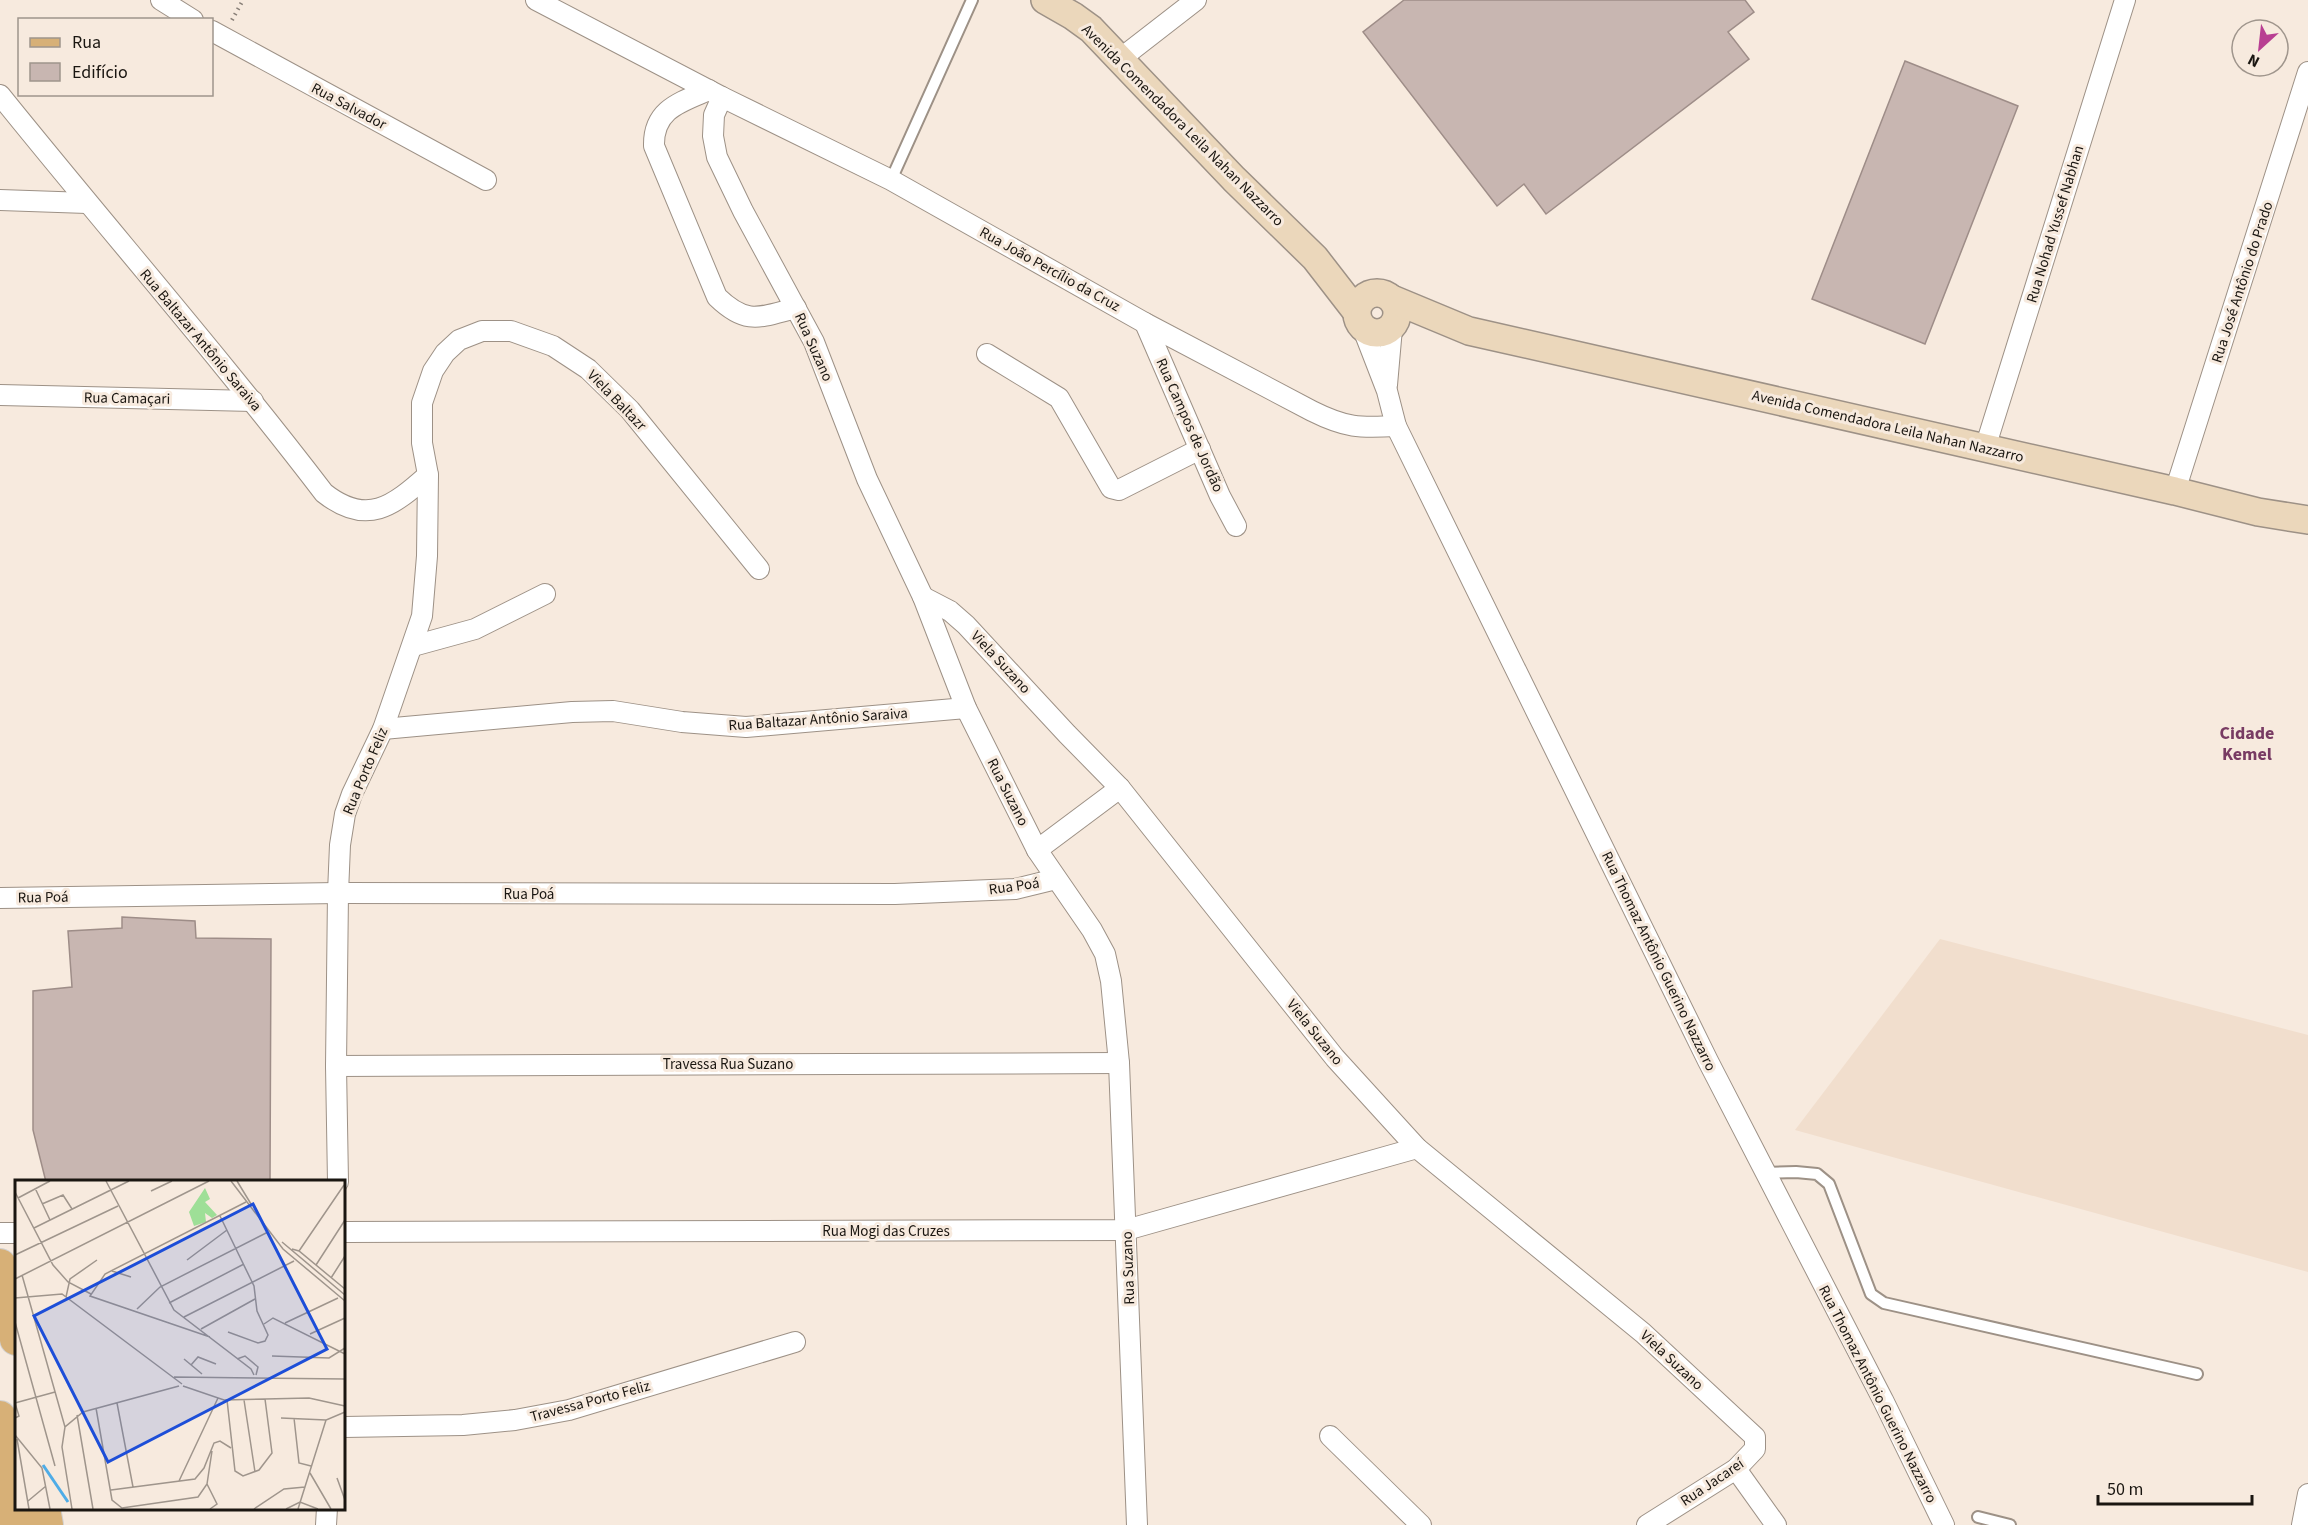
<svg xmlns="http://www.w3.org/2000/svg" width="2308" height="1525" viewBox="0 0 2308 1525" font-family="'Source Sans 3',sans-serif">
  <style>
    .built { fill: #f1decd }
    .building { fill: #c8b6b1; stroke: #9e8d88; stroke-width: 1.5 }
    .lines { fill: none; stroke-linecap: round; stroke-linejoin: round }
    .lane-casing { stroke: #9d9186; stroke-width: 14 }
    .street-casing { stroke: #9d9186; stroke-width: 22 }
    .secondary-casing { stroke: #9d9186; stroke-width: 30 }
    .primary-casing { stroke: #d1d0cf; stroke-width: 34 }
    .path { stroke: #877e76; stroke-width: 4; stroke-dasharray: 1.5 4.5; stroke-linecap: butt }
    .lane { stroke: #fff; stroke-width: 10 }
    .street { stroke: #fff; stroke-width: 20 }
    .secondary { stroke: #ebd7bb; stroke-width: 27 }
    .primary { stroke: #d7b077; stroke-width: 32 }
    .labels { text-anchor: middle; stroke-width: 6; stroke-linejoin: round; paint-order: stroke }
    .street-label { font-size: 15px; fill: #1a1611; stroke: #f7eade }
    .quarter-label { font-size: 18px; font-weight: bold; fill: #783b63; stroke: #f7eade }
    .inset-river { fill: none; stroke: #4eace7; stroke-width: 3 }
    .inset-road { fill: none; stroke: #9f958c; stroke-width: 1.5 }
    .view { fill: #1d4ed8; fill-opacity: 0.15; stroke: #1d4ed8; stroke-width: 3 }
    .inset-edge { fill: none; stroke: #1a1611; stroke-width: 3 }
  </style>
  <rect width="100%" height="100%" fill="#f7eade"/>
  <path class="built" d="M1940,939l368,96v237l-513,-142z"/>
  <g class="building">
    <path d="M1404,0h341l9,12 -26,20 21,27 -203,155 -22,-30 -27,22 -134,-174z"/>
    <path d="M1905,61l113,45 -93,238 -113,-45z"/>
    <path d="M122,917l73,4 1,17 75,1 -1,243h-224l-13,-52v-139l39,-4 -4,-56 54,-3z"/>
  </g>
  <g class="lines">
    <defs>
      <g id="lane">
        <path d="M891,180l81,-180"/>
        <path d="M1765,1173l31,-1 21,2 12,10 42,110 13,9 313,71"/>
        <path d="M1978,1517l32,8"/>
      </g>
      <g id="street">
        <path d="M161,0l32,20"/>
        <path d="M536,0l186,97 169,83 254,143 167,88c34,17 47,17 84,15"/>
        <path d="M212,31l274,149"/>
        <path d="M1120,59l76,-59"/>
        <path d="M709,90c-28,12 -56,19 -55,56l63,151c30,29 43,20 79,11"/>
        <path d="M0,95c107,133 220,262 324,398 43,34 69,13 104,-18"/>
        <path d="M722,97l-8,18 -1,21 4,21 26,54 71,131 53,137 56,118 43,111 71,142 55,80 13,24 6,27 8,82 18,462"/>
        <path d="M0,200l87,3"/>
        <path d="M1145,323l75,173 16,30"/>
        <path d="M1363,329l24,62 9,35 312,635 175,339 61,125"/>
        <path d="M987,354l72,44 52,90 8,2 81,-41"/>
        <path d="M1387,385l5,-57"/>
        <path d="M0,395l253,6"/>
        <path d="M1985,448l140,-448"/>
        <path d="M2175,491l133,-419"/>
        <path d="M923,597l27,14 16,14 101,109 53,54 215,270 82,90 226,185 112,104v12l-19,20 -89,56"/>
        <path d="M413,646l62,-17 70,-35"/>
        <path d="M383,729l189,-17 41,-1 69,11 64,5 220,-19"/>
        <path d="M1037,850l83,-62"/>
        <path d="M0,898l338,-5 557,1 120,-5 41,-10"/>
        <path d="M336,1066l783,-3"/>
        <path d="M338,1182l-2,-116 2,-173 2,-48 5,-31 7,-20 31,-65 39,-113 5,-60 1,-81 -6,-32v-40l11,-32 12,-18 14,-13 23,-9h29l42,15 35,23 42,41 129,159"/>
        <path d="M344,1232l782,-2 291,-82"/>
        <path d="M0,1233h16"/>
        <path d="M344,1427l119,-2 52,-5 54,-10 226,-68"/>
        <path d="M1330,1436l91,89"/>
        <path d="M1736,1469l40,56"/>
        <path d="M326,1525l1,-17"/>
        <path d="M2302,1525l6,-31"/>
      </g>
      <g id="secondary">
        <path d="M1045,0l28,16 18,13 143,150 81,79 41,53"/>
        <circle cx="1377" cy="313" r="20"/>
        <path d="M1392,299l77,32 706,160 83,21 50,8"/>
      </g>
      <g id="primary">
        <path d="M0,1265l16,74"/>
        <path d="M0,1417l16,108"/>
        <path d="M44,1508l3,17"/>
      </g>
    </defs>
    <use href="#lane" class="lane-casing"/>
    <use href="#street" class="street-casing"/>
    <use href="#secondary" class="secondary-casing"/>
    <use href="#primary" class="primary-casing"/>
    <path class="path" d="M232,20l11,-20"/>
    <use href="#lane" class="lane"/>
    <use href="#street" class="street"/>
    <use href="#secondary" class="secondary"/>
    <use href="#primary" class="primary"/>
  </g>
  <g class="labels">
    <g class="street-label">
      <text transform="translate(349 106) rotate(28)" y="5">Rua Salvador</text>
      <text transform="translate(1183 125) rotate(45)" y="5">Avenida Comendadora Leila Nahan Nazzarro</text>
      <text transform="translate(2055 224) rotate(-73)" y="5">Rua Nohad Yussef Nabhan</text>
      <text transform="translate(1050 269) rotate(29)" y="5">Rua João Percílio da Cruz</text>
      <text transform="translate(2242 282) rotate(-72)" y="5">Rua José Antônio do Prado</text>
      <text transform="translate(201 340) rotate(50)" y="5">Rua Baltazar Antônio Saraiva</text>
      <text transform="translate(814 347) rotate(66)" y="5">Rua Suzano</text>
      <text transform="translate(127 398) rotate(1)" y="5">Rua Camaçari</text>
      <text transform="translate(617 400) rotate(46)" y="5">Viela Baltazr</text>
      <text transform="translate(1190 425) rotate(66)" y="5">Rua Campos de Jordão</text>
      <text transform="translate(1888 426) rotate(13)" y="5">Avenida Comendadora Leila Nahan Nazzarro</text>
      <text transform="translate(1001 662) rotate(47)" y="5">Viela Suzano</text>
      <text transform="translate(818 719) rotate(-4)" y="5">Rua Baltazar Antônio Saraiva</text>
      <text transform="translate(365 771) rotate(-67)" y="5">Rua Porto Feliz</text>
      <text transform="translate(1008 792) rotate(63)" y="5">Rua Suzano</text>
      <text transform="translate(1014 886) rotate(-8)" y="5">Rua Poá</text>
      <text x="529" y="899">Rua Poá</text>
      <text transform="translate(43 897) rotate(-1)" y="5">Rua Poá</text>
      <text transform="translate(1659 961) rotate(64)" y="5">Rua Thomaz Antônio Guerino Nazzarro</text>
      <text transform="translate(1315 1032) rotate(51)" y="5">Viela Suzano</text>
      <text x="728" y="1069">Travessa Rua Suzano</text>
      <text x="886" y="1236">Rua Mogi das Cruzes</text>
      <text transform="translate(1128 1268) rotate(-92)" y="5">Rua Suzano</text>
      <text transform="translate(1672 1360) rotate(43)" y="5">Viela Suzano</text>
      <text transform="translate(1878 1394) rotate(63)" y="5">Rua Thomaz Antônio Guerino Nazzarro</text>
      <text transform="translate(590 1401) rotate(-15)" y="5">Travessa Porto Feliz</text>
      <text transform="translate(1712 1482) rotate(-34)" y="5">Rua Jacareí</text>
    </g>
    <g class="quarter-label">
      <text x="2247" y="739">Cidade<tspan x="2247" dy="21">Kemel</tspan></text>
    </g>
  </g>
  <g transform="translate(15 1180)">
    <rect width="330" height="330" fill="#f7eade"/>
    <path d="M190,8l5,11 -5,3 12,13 -5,3 -7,-5 1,9 -12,4 -5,-14z" fill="#9edf97"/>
    <path class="inset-river" d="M28,285l25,37"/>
    <path class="inset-road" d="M91,1l68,129 77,59 3,6M216,1l52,68 62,52M222,1l14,23M20,8l15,32M136,11l21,-10M0,12l38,73 15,17 23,12M3,18l32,-17M27,24l21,-9 9,14M205,36l34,70 3,25 11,24 -3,6 -7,2 -30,-11M19,48l95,-47M267,62l63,53M277,69l7,2 46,38M284,71l45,-66M0,75l103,-49M172,80l40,-30M301,85l29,-45M97,91l19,6M7,95l43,152M316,98l14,-22M0,99l194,-98M51,117l4,-18 27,-19M0,118l47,-4 120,90M154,123l75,-39M122,129l23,-22 108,-55M169,137l110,-56M0,142l40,144M270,143l53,-25M249,144l9,-6 72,36M186,149l54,-30M295,154l35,-16M195,157l-120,-41 15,-22 141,-72M257,176l57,2 16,-10M169,179l18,15M222,179l8,-3 13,11 -2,8M176,185l7,-8 18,7M159,197l171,2M168,206l41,14 85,-2 36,8M212,220l8,71 8,5 16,-6 13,-17 -7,-54M229,220l11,72M0,223l40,-11M0,223l4,13 -4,2M102,223l16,84M81,228l16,92 10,8 76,-11 9,-13 5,-33M62,235l16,94M266,238l45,2M279,238l5,45 12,3M0,255l27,33 8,41M2,259l12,70M295,293l21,36M322,298l8,22M164,301l39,-83M192,304l10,20 -7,5M96,310l84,-11 9,-11 10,-25 6,-2 11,7M13,321l18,-15M57,329l-10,-62 3,-20 18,-15 96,-26M239,329l30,-20 21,-2M271,329l14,-7 18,7M283,329l28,-89 19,-8"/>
    <path class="view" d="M238,24l74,145 -219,113 -74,-146z"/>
    <rect width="330" height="330" class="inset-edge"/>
  </g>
  <rect x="18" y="18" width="195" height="78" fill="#f7eade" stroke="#9f958c" stroke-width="1.5"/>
  <rect x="30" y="38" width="30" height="9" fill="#d7b077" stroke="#9f958c" stroke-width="1.5"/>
  <text x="72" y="48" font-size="18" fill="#1a1611">Rua</text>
  <rect x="30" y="63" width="30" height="18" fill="#c8b6b1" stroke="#9f958c" stroke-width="1.5"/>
  <text x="72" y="78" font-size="18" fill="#1a1611">Edifício</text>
  <g transform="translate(2260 48) rotate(207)"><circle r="28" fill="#f7eade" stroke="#9f958c" stroke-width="1.5"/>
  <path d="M0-4.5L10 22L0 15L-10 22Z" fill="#b83f92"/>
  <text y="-9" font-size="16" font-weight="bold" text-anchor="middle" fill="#1a1611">N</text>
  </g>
  <path d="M2098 1495v9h154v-9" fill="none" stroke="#1a1611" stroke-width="3"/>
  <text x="2107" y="1495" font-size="18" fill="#1a1611" stroke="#f7eade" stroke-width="4.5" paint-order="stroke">50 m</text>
</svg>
